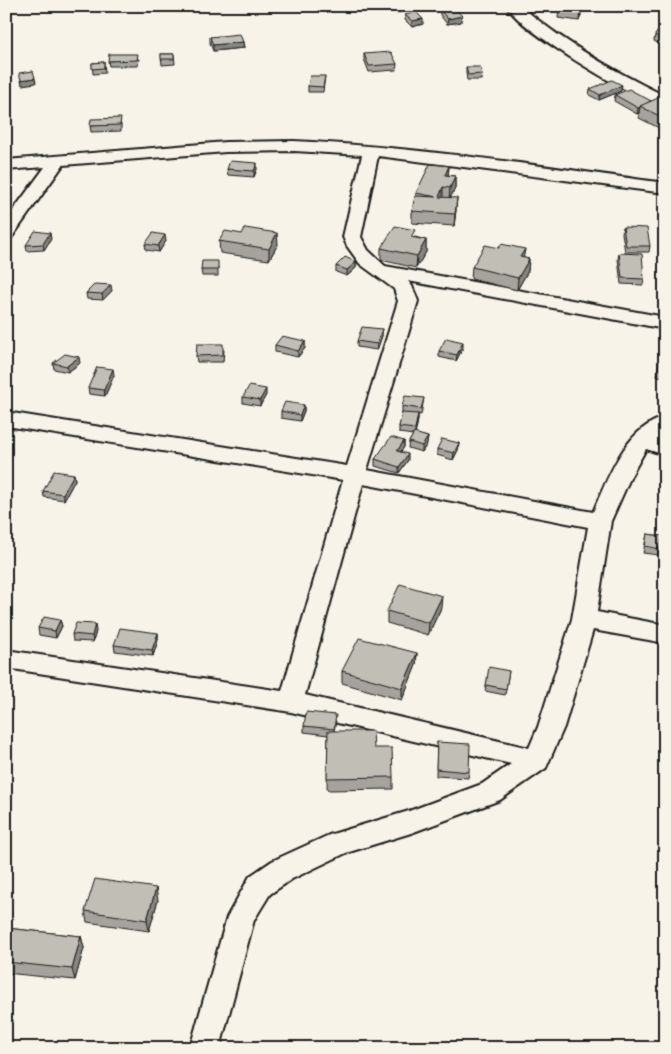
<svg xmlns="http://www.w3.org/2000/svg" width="671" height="1054" viewBox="0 0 671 1054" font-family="'Patrick Hand',sans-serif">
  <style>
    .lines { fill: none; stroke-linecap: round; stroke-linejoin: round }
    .street-casing { stroke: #1c1c1c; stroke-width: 4 }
    .street { fill: #f7f3e8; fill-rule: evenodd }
    .wall { fill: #a5a39c; stroke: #1c1c1c }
    .shaded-wall { fill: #86857f; stroke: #1c1c1c }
    .building { fill: #c0beb5; stroke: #1c1c1c }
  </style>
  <rect width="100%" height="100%" fill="#f7f3e8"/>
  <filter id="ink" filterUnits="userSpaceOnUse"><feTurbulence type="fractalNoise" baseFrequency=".02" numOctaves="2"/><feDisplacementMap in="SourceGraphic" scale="10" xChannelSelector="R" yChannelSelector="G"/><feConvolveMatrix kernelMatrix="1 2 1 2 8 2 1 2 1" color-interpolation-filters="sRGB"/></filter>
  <g filter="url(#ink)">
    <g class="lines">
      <defs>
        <g id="street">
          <path d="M509,6h15l-1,2c43,36 91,63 142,88v11c-31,-8 -139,-73 -157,-99z"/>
          <path d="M294,141c125,6 247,25 371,42v10l-287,-37 -17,81 7,13 17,16 280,51v12l-257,-48 4,5 6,15 -51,169 226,42c15,-34 32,-84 72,-95v17l-7,4 7,2v15l-19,-6 -15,27 -20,45 -14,91 68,13v18l-72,-13 -29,97 -18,41 -46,32 -89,33 -65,20 -54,26 -22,15 -16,26 -34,128h-30l37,-131 23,-41 22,-15 57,-26 80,-24 73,-27 29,-20 -220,-52 -285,-44v-18l276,41 61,-211 -337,-54v-14l341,54 51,-165 -4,-12 -34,-25 -13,-18 -4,-9 19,-82 -68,-4 -68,1 -163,13 -51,72 -6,1v-18l39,-53 -39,3v-10l220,-18zM363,484l225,43 -16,92 -34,108 -9,21 -224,-53z"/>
        </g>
      </defs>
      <use href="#street" class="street-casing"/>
      <use href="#street" class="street"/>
    </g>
    <g class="wall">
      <path d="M390,6h22v4l-16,3z"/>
      <path d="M559,6h25l-5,15 -21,-3z"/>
      <path d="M440,10l21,12 -14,2 -7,-9z"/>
      <path d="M405,15l18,9 -11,3 -7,-7z"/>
      <path d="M665,31v14l-6,-1 -5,-3 1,-6z"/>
      <path d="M210,37l33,5 1,6 -31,3 -3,-8z"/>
      <path d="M161,54h13l1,10 -13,1z"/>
      <path d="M364,54l33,10 -1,6 -27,2 -5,-13z"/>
      <path d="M139,59l-1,7h-29l-1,-5z"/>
      <path d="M104,62l1,11 -12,1 -1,-11z"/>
      <path d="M466,67l16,7 -1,6h-14l-1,-7z"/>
      <path d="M325,76l-2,16h-15v-6z"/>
      <path d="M590,89l31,2 -22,9 -10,-5z"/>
      <path d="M615,95l36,6h14v30l-26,-13v-5l-2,1 -23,-13z"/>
      <path d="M121,124v7l-30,1 -1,-6z"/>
      <path d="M449,166l-1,9 7,1v12l-5,10 6,12 -2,16 -42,-3v-12l4,-18z"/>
      <path d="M227,169h30l-3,8 -26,-2z"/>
      <path d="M623,227l27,19 -1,6h-24l-3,-19z"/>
      <path d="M415,237l11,3v12l-10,16 -35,-8v-12z"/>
      <path d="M51,239l-7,11 -17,1 -1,-6z"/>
      <path d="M166,241l-7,11 -13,-2 -1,-6z"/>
      <path d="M219,241l59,3 -9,16 -49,-7z"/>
      <path d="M619,253l25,26 -1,6 -22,-1 -3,-25z"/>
      <path d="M524,258l5,1 -1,12 -11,19 -46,-11 1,-12z"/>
      <path d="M356,262v6l-9,8 -11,-4v-6z"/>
      <path d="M218,267v9h-16l-1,-6z"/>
      <path d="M112,291l-9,9 -16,-1 -1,-6z"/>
      <path d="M382,329v7l-5,14 -20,-3v-6z"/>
      <path d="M305,341v7l-7,9 -23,-5v-7z"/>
      <path d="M463,348l-7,13 -17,-4v-6z"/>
      <path d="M224,350l-1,12h-26l-1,-6z"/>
      <path d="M660,359h5v18l-8,-1z"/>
      <path d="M53,363h27l-12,9 -14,-3z"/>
      <path d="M114,375l-9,21 -16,-2 -1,-6z"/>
      <path d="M266,395l-6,11 -17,-3v-6z"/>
      <path d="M424,398l-3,17 -3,-1v6l-3,14 13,3 -1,7 -5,8 -14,-4 1,-6 4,-7 -14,-2v-6l3,-14v-7z"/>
      <path d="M304,405v6l-4,10 -19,-3v-7z"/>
      <path d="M404,441v6l-3,5 7,8 -9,13 -24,-7v-7z"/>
      <path d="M459,443l-1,7 -5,10 -16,-5v-6z"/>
      <path d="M74,474l1,6 -11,20 -20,-3 -1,-6z"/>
      <path d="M647,534l15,2 -4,19 -15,-2z"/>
      <path d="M441,608l-13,27 -41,-12v-12z"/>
      <path d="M60,620l2,6 -6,12 -17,-3 -1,-7z"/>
      <path d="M96,631l-3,11 -20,-1 -1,-7z"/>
      <path d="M158,633v7l-5,16 -38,-5 -1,-6z"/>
      <path d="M417,653l-1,12 -14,35 -60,-17v-12z"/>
      <path d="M509,671l-4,24 -20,-4 1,-6z"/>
      <path d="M336,721l-2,10 40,17 19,29v12l-66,1 1,-55 -24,-3v-6z"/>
      <path d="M437,742l32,30 -1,6 -32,-2z"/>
      <path d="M158,900l-9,31 -62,-9 -2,-11z"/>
      <path d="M6,928l75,8 3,12 -9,32 -69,-7z"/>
    </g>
    <g class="shaded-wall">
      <path d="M401,6h11v4l-16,3v-6z"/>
      <path d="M581,6h3l-5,15 1,-11z"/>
      <path d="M462,16l-1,6 -14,2 1,-5z"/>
      <path d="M423,19v5l-11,3v-6z"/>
      <path d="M243,42l1,6 -31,3v-6z"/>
      <path d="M35,78l1,5 -14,2 -1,-5z"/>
      <path d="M622,85l-1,6 -22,9 1,-5z"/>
      <path d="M640,107l-1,6 -2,1 1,-6z"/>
      <path d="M257,163v6l-3,8v-6z"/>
      <path d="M449,166l-1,12 -3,-3z"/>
      <path d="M455,176v12l-6,12 1,-12z"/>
      <path d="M443,187v12l-4,-2z"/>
      <path d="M457,198l-1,12 -2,16 1,-12z"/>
      <path d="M10,204l1,6 -5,4v-7z"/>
      <path d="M50,233l1,6 -7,11 -1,-6z"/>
      <path d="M277,233l1,11 -9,16v-11z"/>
      <path d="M165,235l1,6 -7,11 -1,-6z"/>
      <path d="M426,240v12l-10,16 1,-12z"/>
      <path d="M525,249l-2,12 -3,-4z"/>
      <path d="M529,259l-1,12 -11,19 1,-12z"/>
      <path d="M356,262v6l-9,8v-6z"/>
      <path d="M111,285l1,6 -9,9 -1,-6z"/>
      <path d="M382,329v7l-5,14v-6z"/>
      <path d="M305,341v7l-7,9v-6z"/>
      <path d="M463,342v6l-7,13 1,-6z"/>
      <path d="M79,357l1,6 -12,9 -1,-6z"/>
      <path d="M113,369l1,6 -9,21 -1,-6z"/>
      <path d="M266,389v6l-6,11v-6z"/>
      <path d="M304,405v6l-4,10v-6z"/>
      <path d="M418,414v6l-3,15v-6z"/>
      <path d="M428,437l-1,7 -5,8v-6z"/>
      <path d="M404,441v6l-7,10v-6z"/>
      <path d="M459,443l-1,7 -5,10 1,-7z"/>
      <path d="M408,454v6l-9,13v-6z"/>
      <path d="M74,474l1,6 -11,20 -1,-6z"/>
      <path d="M442,596l-1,12 -13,27 1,-12z"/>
      <path d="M60,620l2,6 -6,12 -1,-7z"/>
      <path d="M95,624l1,7 -3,11 -1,-6z"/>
      <path d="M158,633v7l-5,16 -1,-6z"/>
      <path d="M417,653l-1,12 -14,35v-12z"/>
      <path d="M156,888l2,12 -9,31 -2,-11z"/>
      <path d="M81,936l3,12 -9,32 -3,-11z"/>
    </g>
    <g class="building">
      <path d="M559,6h22l-1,4 -21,-3z"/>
      <path d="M454,7l8,9 -14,3 -8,-9z"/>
      <path d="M416,12l7,7 -11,2 -7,-6z"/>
      <path d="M664,30l1,1v9l-5,-1 -5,-4 2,-3z"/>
      <path d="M240,34l3,8 -30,3 -3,-8z"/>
      <path d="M391,52l6,12 -28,2 -5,-12z"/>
      <path d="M109,54h29l-1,6 -29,1z"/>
      <rect x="161" y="54" width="13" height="5"/>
      <path d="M104,62v6l-12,1v-6z"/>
      <path d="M466,67h14l2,7 -14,1z"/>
      <path d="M33,71l2,7 -14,2 -2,-7z"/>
      <path d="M310,76h15l-2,11 -15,-1z"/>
      <path d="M612,80l10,5 -22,10 -10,-6z"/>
      <path d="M629,89l22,12 -13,7 -23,-13z"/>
      <path d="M658,98l7,3v18l-25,-13z"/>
      <path d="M121,118l-1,7 -30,1 1,-7z"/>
      <path d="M230,161l27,2 -3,8 -27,-2z"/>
      <path d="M430,164l19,2 -4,9 10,1 -5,12 -7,-1 -4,10 18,1 -2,16 -43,-3 3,-15 22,1 -21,-4z"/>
      <path d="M6,203l4,1 -4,3z"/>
      <path d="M395,226l20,4 -4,7 15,3 -9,16 -36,-8z"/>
      <path d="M623,227l24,1 3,18h-24z"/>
      <path d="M245,228l32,5 -8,16 -50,-8 6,-10 17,3z"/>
      <path d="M35,231l15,2 -7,11 -17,1z"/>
      <path d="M153,233l12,2 -7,11 -13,-2z"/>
      <path d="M501,244l24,5 -5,8 9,2 -11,19 -46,-11 13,-22 14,3z"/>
      <path d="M619,253l23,1 2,25 -22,-1z"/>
      <path d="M345,257l11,5 -9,8 -11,-4z"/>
      <path d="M202,261h16v9h-17z"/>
      <path d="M95,284l16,1 -9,9 -16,-1z"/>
      <path d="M362,327l20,2 -5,15 -20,-3z"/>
      <path d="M282,336l23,5 -7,10 -23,-6z"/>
      <path d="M446,338l17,4 -6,13 -18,-4z"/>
      <path d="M197,344h26v11l-27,1z"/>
      <path d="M65,354l14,3 -12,9 -14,-3z"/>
      <path d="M660,359h5v12l-7,-2z"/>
      <path d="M97,367l16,2 -9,21 -16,-2z"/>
      <path d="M249,386l17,3 -6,11 -17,-3z"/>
      <path d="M405,396l19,2 -3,11 -19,-3z"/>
      <path d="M285,402l19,3 -4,10 -19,-4z"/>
      <path d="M402,413l16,1 -3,15 -16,-2z"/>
      <path d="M414,433l14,4 -6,9 -13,-4z"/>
      <path d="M391,437l13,4 -7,10 11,3 -9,13 -24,-8z"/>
      <path d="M442,439l17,4 -5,10 -17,-4z"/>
      <path d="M54,471l20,3 -11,20 -20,-3z"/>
      <path d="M647,534l15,2 -2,13 -15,-3z"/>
      <path d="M400,584l42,12 -13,27 -42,-12z"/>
      <path d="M44,617l16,3 -5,11 -17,-3z"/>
      <path d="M76,623l19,1 -3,12 -20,-2z"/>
      <path d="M120,628l38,5 -6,17 -38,-5z"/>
      <path d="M359,638l58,15 -15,35 -60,-17z"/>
      <path d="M489,667l20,4 -3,18 -20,-4z"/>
      <path d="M306,712l30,3 -2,14 -30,-3z"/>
      <path d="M328,731h45l1,17h18l1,29 -66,1z"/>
      <path d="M437,742l33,2 -1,28 -33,-3z"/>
      <path d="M95,879l61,9 -9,32 -62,-9z"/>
      <path d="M6,928l75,8 -9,33 -66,-7z"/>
    </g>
  </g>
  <rect width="671" height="1054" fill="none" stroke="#f7f3e8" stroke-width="25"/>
  <rect x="12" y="12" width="646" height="1029" fill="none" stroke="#1c1c1c" stroke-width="2" filter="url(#ink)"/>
</svg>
